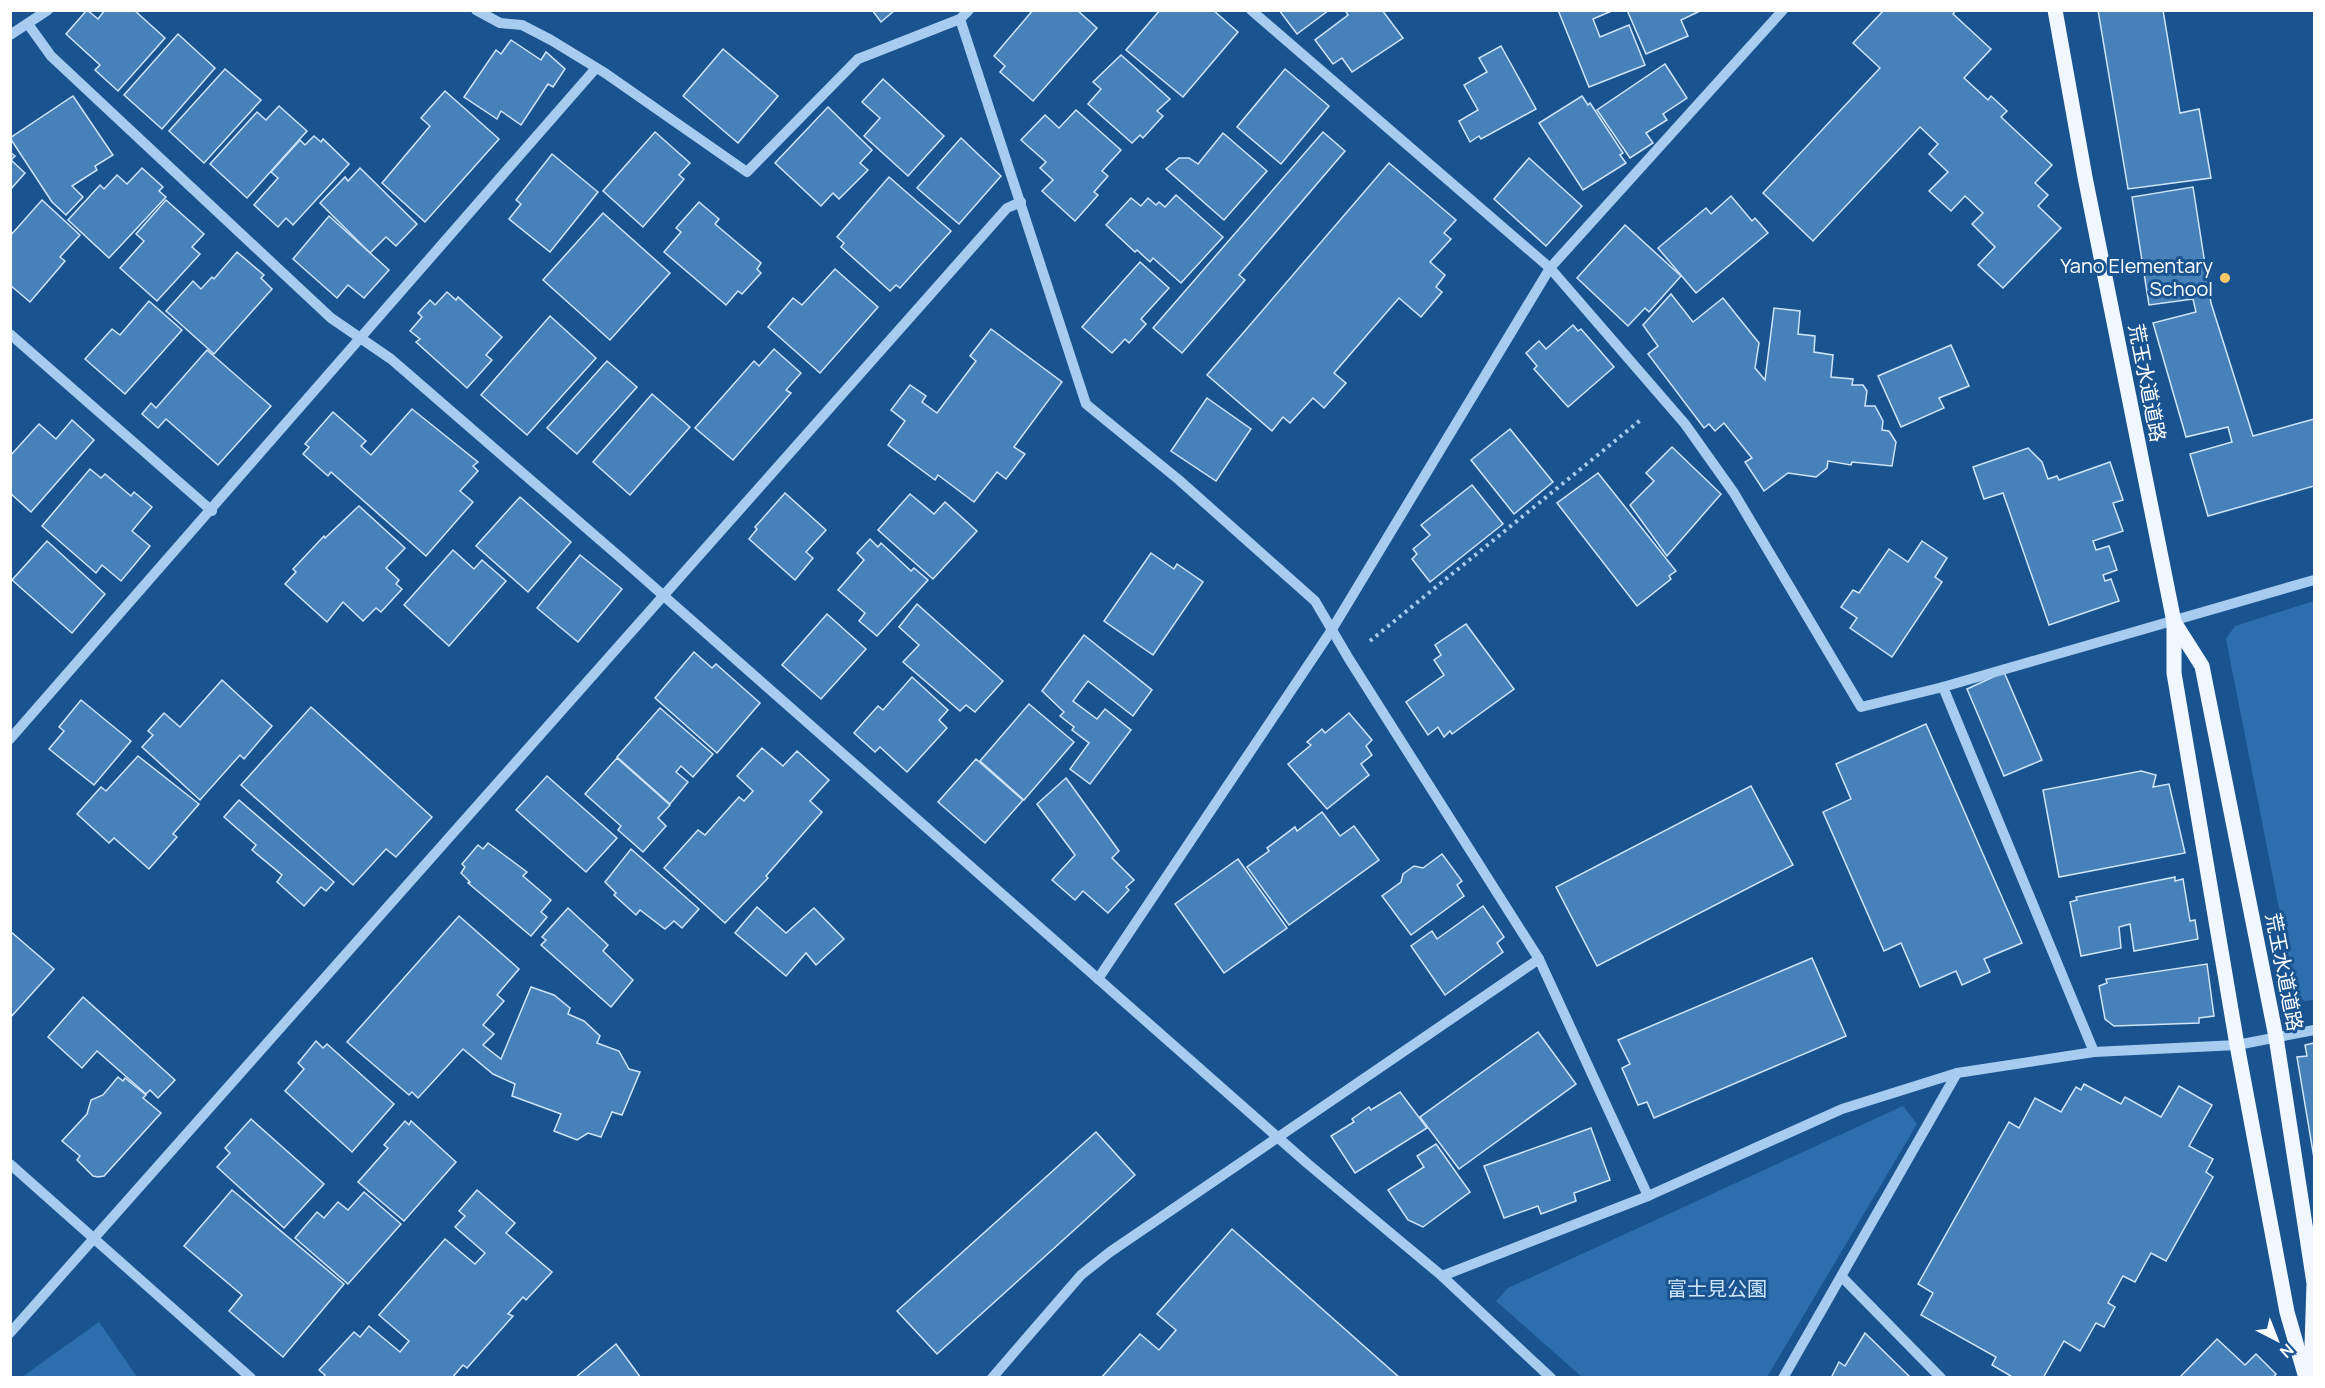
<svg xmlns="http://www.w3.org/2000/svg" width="2325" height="1388" viewBox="0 0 2325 1388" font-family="Manrope,'Noto Sans JP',sans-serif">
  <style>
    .green { fill: #2d6fae }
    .building { fill: #4781b9; stroke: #cfe5fa; stroke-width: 1.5 }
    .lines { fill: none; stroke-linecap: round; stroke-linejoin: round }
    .path { stroke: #a8ccef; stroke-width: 4; stroke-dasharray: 3 4.5; stroke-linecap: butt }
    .minor { stroke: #a8ccef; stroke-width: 10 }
    .major { stroke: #f0f7ff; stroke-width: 15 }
    .poi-dot { fill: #ffca66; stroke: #1a5490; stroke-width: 2 }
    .labels { text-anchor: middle; stroke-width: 6; stroke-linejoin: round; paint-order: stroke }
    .poi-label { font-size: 20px; fill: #fff; stroke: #1a5490; text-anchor: end }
    .street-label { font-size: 20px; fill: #fff; stroke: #1a5490 }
    .park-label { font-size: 20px; fill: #cfe5fa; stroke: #1a5490 }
  </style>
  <rect width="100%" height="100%" fill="#1a5490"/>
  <g class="green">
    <path d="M2314,601v399l-10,1 -8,-7 -70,-355 9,-13z"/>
    <path d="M1903,1106l14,18 -150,253h-185l-86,-76 12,-13z"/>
    <path d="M99,1322l38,55h-115z"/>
  </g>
  <g class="building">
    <path d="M87,10l11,9 7,-9h29l31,28 -47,53 -23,-21 5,-5 -34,-31z"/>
    <path d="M872,10h23l-14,12z"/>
    <path d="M1033,10h44l20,18 -64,73 -33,-29 5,-6 -11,-10z"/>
    <path d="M1160,10h53l25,22 -55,65 -57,-47z"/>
    <path d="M1279,10h50l-32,24z"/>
    <path d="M1345,10h37l21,28 -51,34 -10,-14 -9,6 -18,-24 33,-25z"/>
    <path d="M1558,10h56l-21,9 7,18 29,-12 16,40 -56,22z"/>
    <path d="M1627,10h75l-21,10 7,16 -42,18z"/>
    <path d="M1884,10h72l-3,4 38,35 -27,29 24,22 3,-4 16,15 -6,6 51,48 -17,18 13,12 -10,11 23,22 -58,60 -25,-23 17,-18 -23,-23 11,-11 -18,-17 -14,15 -22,-20 19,-19 -19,-18 9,-10 -18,-17 -107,114 -50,-48 117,-125 -27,-25z"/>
    <path d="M2098,10h65l17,103 19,-4 12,69 -83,11z"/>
    <path d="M178,34l37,34 -53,61 -38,-34z"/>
    <path d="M511,40l30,20 5,-8 19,17 -12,18 -5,-3 -27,41 -20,-14 -4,8 -33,-22 32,-47 5,4z"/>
    <path d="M1501,46l35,63 -55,30 -2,-3 -9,6 -11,-21 19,-11 -14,-25 23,-13 -8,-14z"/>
    <path d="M723,49l55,47 -40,47 -55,-47z"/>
    <path d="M1121,55l49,44 -13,12 6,5 -20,22 -3,-3 -8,8 -44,-39 13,-15 -8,-7z"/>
    <path d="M1665,64l22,34 -24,16 4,6 -21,13 7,10 -23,15 -33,-48z"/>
    <path d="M225,69l36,31 -57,63 -35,-32z"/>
    <path d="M1285,69l44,37 -48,58 -44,-37z"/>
    <path d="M883,79l61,57 -36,40 -44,-40 16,-18 -18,-16z"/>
    <path d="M445,91l54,48 -74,83 -43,-39 48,-57 -9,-8z"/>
    <path d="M73,96l40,59 -18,11 2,4 -25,16 11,11 -17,18 -14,-13 -42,-64z"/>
    <path d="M1582,96l6,9 2,-2 33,50 -3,2 6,8 -43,27 -44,-67z"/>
    <path d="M279,106l28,25 -60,67 -37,-34 47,-52 9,8z"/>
    <path d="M828,107l44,43 -12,13 8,7 -29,29 -6,-6 -12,13 -46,-43z"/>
    <path d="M1076,110l45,40 -19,21 6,5 -14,16 4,3 -23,26 -33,-30 11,-11 -13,-12 6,-6 -25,-22 24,-25 14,13z"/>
    <path d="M655,132l35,31 -11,12 5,4 -41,48 -40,-36z"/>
    <path d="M1323,132l22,19 -106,124 6,5 -63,73 -29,-25z"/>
    <path d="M1223,133l44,38 -43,49 -58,-51 13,-11h10l9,6z"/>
    <path d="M314,136l7,6 2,-3 26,25 -56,61 -7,-7 -8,9 -24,-22 24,-27 -7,-6 29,-32 5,5z"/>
    <path d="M961,138l40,38 -42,48 -42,-36z"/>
    <path d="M10,152l5,4 -4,4 14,13 -15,17z"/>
    <path d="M552,154l46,38 -48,60 -41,-33 12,-15 -5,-4z"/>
    <path d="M1529,158l53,48 -36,40 -52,-47z"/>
    <path d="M1389,163l67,57 -12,13 7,6 -21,23 15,13 -9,12 6,5 -21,25 -22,-19 -65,75 12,10 -22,25 -11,-10 -23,25 -7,-6 -11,14 -65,-56z"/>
    <path d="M142,168l21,19 -4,4 7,6 -57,61 -41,-38 32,-35 4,4 13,-14 10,9z"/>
    <path d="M360,168l57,56 -21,22 -10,-9 -16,16 -50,-50 25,-26 3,4z"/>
    <path d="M889,177l62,54 -51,57 -4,-3 -6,6 -49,-44 3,-4 -7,-6z"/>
    <path d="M2193,187l18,116 42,133 61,-17v67l-106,30 -18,-62 42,-12 -4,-15 -42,10 -33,-114 43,-11 -3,-13 -44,6 -17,-108z"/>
    <path d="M1176,195l47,42 -42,46 -28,-25 -3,4 -13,-12 -2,2 -29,-27 25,-27 10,8 7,-8 8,7 3,-3 6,5z"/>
    <path d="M1731,196l21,25 3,-3 13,15 -72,60 -38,-45 48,-40 5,6z"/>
    <path d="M42,200l38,35 -20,22 5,4 -35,41 -20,-17v-49z"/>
    <path d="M166,200l38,34 -12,13 8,7 -43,47 -37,-33 24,-27 -8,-7z"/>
    <path d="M699,202l20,17 -4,5 46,39 -4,6 4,4 -19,21 -4,-3 -12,14 -62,-53 17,-20 -5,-4z"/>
    <path d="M603,213l67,60 -60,67 -67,-60z"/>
    <path d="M329,216l60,54 -25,28 -16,-13 -11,13 -44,-39z"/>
    <path d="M1625,225l56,51 -32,36 -4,-4 -17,18 -51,-48z"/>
    <path d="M237,252l27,23 -3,3 11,11 -58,65 -48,-43 27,-30 8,8 11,-12 2,2z"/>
    <path d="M1140,262l29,26 -28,31 5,5 -17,19 -4,-4 -13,14 -30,-26z"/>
    <path d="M835,269l43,38 -58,66 -52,-46 25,-29 9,7z"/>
    <path d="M447,292l9,8 2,-3 44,40 -16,18 6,5 -25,28 -51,-46 4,-3 -10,-8 12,-14 -4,-4 12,-13 5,5z"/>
    <path d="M1671,294l22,28 30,-24 36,45 -4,25 10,12 9,-72 26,3 -2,23 17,2 -1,16 19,3 -2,22 22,2 -1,6h11l4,6 -2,15h10l8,15 -1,9 7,1 7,11 -4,24 -40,-4 -1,3 -23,-4 -1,7 -11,9 -28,-4 -24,18 -19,-29 7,-4 -28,-35 -9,8 -6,-7 -5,4 -56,-74 10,-8 -15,-21z"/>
    <path d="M149,301l33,29 -57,64 -40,-35 27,-30 8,6z"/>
    <path d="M550,316l46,42 -69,77 -46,-40z"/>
    <path d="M1573,325l5,6 3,-2 33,38 -46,40 -34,-38 3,-3 -11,-13 13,-12 7,8z"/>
    <path d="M991,329l71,53 -48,65 11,7 -19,25 -9,-7 -23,30 -36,-27 -3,5 -47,-35 17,-24 -14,-11 19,-25 16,11 -4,6 15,11 39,-52 -6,-5z"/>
    <path d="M1951,345l18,41 -30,12 5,10 -43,19 -23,-51z"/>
    <path d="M774,349l27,24 -15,17 5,3 -58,67 -38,-32 59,-67 5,5z"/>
    <path d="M207,350l64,56 -53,59 -52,-46 -8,9 -16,-14 9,-11 5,5z"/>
    <path d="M607,361l30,26 -60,67 -30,-26z"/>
    <path d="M652,394l38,33 -60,68 -37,-33z"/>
    <path d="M1207,398l44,31 -35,52 -45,-30z"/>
    <path d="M412,409l66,53 -5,4 5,5 -18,20 13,11 -47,54 -95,-84 -3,4 -25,-22 6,-7 -4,-3 28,-32 33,29 -5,5 10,9z"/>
    <path d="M72,420l22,20 -63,72 -21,-19v-37l29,-32 17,15z"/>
    <path d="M1510,429l43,53 -39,32 -43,-54z"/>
    <path d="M1672,447l49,47 -54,62 -37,-51 24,-24 -8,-8z"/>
    <path d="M2028,448l14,14 6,17 9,-3 2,4 51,-18 13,38 -10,3 10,28 -30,10 3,9 13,-4 8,24 -14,5 2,6 6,-2 8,22 -70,24 -46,-132 -19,6 -11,-32z"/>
    <path d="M90,469l11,9 4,-4 26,22 3,-4 18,15 -20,24 18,15 -29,35 -19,-16 -6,8 -54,-47z"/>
    <path d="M1598,473l78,98 -7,5 2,3 -34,27 -80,-103z"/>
    <path d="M1472,485l31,39 -73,58 -18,-23 5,-5 -4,-5 17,-14 -9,-10z"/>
    <path d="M785,493l41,37 -20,22 7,6 -18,22 -46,-41 8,-10 -2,-2z"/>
    <path d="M910,494l24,20 11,-12 32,29 -44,48 -55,-49z"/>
    <path d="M520,497l51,45 -43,50 -52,-46z"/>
    <path d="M359,506l46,42 -19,20 13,12 -3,4 6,5 -21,23 -5,-4 -13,13 -20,-19 -16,20 -42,-38 11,-12 -3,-3 31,-33 1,2z"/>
    <path d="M870,539l8,8 3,-4 30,28 3,-3 14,12 -51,56 -18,-15 6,-8 -27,-23 26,-30 -7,-7z"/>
    <path d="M47,541l58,53 -33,39 -60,-53z"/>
    <path d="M1922,541l25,17 -12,19 7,5 -50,75 -42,-29 7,-10 -16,-11 12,-17 6,3 30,-44 19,13z"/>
    <path d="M453,550l21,19 8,-9 24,21 -57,65 -45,-41z"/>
    <path d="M1151,553l23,16 3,-5 26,18 -50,73 -49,-34z"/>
    <path d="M580,555l42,34 -44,53 -41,-34z"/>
    <path d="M917,604l86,77 -28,31 -9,-7 -6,6 -57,-49 16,-17 -20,-18z"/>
    <path d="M827,614l39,35 -45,50 -39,-34z"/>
    <path d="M1466,624l48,65 -62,45 -2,-3 -6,6 -6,-10 -10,8 -22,-33 38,-27 -10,-15 7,-5 -6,-10z"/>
    <path d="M1084,635l68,55 -19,26 -45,-35 -15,20 24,18 8,-10 26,21 -41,54 -20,-15 19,-26 -17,-13 2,-3 -14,-11 4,-4 -22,-21z"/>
    <path d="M694,652l18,16 4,-4 44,39 -43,50 -62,-55z"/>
    <path d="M2004,672l38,88 -38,16 -37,-87z"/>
    <path d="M912,677l36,33 -9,10 8,8 -40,44 -27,-25 -5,5 -21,-19 24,-27 5,4z"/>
    <path d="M222,680l50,46 -28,33 -4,-4 -40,45 -58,-53 11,-12 -5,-4 16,-18 16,14z"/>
    <path d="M81,700l50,41 -37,44 -45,-36 15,-18 -5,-4z"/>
    <path d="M1029,704l45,38 -50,58 -44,-39z"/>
    <path d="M311,707l121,110 -36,40 -10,-8 -33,36 -112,-100z"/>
    <path d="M660,708l53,46 -20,23 -12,-11 -5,6 12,10 -18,22 -53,-47z"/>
    <path d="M1349,713l23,27 -6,6 6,9 -11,9 8,11 -42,34 -39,-45 23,-19 -4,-3 15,-13 3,4z"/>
    <path d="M1926,724l96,219 -38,16 6,13 -28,13 -6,-14 -36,16 -19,-44 -17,8 -61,-139 28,-13 -15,-35z"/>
    <path d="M762,748l21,18 14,-15 32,29 -19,21 12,11 -56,64 2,2 -43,45 -61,-55 34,-38 7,5 34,-38 5,4 9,-10 -16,-15z"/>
    <path d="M138,756l61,48 -26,30 4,3 -28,32 -35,-31 -5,5 -32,-29 24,-27 5,4z"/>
    <path d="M617,758l53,47 -12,13 8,8 -23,26 -25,-22 3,-4 -36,-32z"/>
    <path d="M976,759l47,41 -38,43 -47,-41z"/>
    <path d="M2141,771l15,4 -3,12 16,-3 16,69 -126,24 -16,-87z"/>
    <path d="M547,776l70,62 -31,34 -70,-62z"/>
    <path d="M1066,778l53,73 -7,7 22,22 -8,7 3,3 -21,23 -25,-22 -8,9 -23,-20 23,-25 -38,-51z"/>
    <path d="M1751,786l42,79 -196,101 -41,-79z"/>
    <path d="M239,800l95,82 -8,9 -5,-4 -17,19 -27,-24 5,-7 -30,-25 4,-5 -32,-28z"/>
    <path d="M1322,812l18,24 14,-10 25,34 -90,65 -42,-58 22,-16 -2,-3 28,-21 2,4z"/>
    <path d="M488,843l39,29 -4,4 28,24 -10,12 6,5 -16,19 -63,-53 2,-1 -9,-9 4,-6 -3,-3 16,-19 5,4z"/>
    <path d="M631,849l68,60 -17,19 -8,-7 -9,8 -25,-19 -4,5 -22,-20 2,-2 -11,-11z"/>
    <path d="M1442,854l20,27 -5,4 7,11 -53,39 -29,-39 19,-14 2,-8 11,-8 9,2z"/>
    <path d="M1238,859l49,69 -63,45 -49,-69z"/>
    <path d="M2175,877v4l8,-2 7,42 5,-1 3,19 -64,12 -4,-27 -11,3 2,21 -40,8 -11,-54 7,-2 -1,-3z"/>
    <path d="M1483,906l21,31 -7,6 6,9 -58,43 -34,-49 21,-15 5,8z"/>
    <path d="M757,907l29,26 28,-25 30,31 -28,26 -10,-12 -20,23 -51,-43z"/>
    <path d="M568,908l40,37 -5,6 30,29 -22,27 -70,-62 5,-5 -4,-3z"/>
    <path d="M459,916l60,53 -22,26 7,6 -21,24 11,9 -11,11 18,14 30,-72 23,8 16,13 -2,6 16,7 16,15 -3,7 22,8 10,18 11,3 -18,43 -10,-3 -11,25 -13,-4 -11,7 -23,-9 7,-17 -49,-18 3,-12 -22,-10 -30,-25 -45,49 -6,-6 -3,3 -62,-53z"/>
    <path d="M10,931l44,38 -44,49z"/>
    <path d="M1812,958l34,78 -192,82 -7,-16 -9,3 -16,-37 8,-4 -12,-24z"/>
    <path d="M2207,964l7,52 -15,2v5l-85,3 -9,-7 -6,-33 8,-3 -1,-4z"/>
    <path d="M83,997l92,83 -17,18 -8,-8 -4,4 -49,-43 -15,17 -34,-31z"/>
    <path d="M1538,1032l38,52 -117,85 -39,-52z"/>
    <path d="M316,1041l7,7 4,-4 67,60 -42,48 -67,-61 19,-22 -6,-6z"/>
    <path d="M2314,1043v115l-17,-101 10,-1 -2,-11z"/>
    <path d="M118,1077l5,4 2,-3 21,17 -3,3 18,15 -57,63 -6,1 -5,-1 -16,-16 3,-4 -18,-15 25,-27 4,-14 12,-5z"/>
    <path d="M2084,1084l37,20 4,-7 36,20 18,-31 33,19 -23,41 24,13 -7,13 7,5 -47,84 -15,-8 -16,29 -12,-6 -15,27 7,4 -11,20 -8,-4 -16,28 -16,-10 -21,37h-29l-22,-13 4,-8 -75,-42 12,-22 -15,-9 91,-162 10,6 16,-30 26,14 15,-25 5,3z"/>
    <path d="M1400,1092l27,36 -72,45 -24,-37 23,-14 -2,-3 17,-12 2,3z"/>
    <path d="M251,1119l73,65 -40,44 -67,-61 13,-14 -5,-5z"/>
    <path d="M405,1121l4,4 2,-4 45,41 -52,59 -46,-39 30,-34 -4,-3z"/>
    <path d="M1591,1128l19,52 -36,13 2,8 -35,13 -3,-8 -34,12 -20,-52z"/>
    <path d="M1096,1132l39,43 -198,179 -40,-43z"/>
    <path d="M1436,1144l34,48 -47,35 -15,-7 -20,-30 36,-23 -7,-11z"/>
    <path d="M232,1190l112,94 -61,73 -54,-46 13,-16 -58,-49z"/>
    <path d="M477,1190l38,33 -9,10 46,39 -26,28 -3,-3 -15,17 5,2 -46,52 -4,-3 -11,13h-129l2,-3 -6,-5 35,-38 6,5 9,-11 31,26 9,-11 -30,-26 66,-76 30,25 10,-11 -30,-26 10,-11 -6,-5z"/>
    <path d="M364,1192l37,32 -53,60 -53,-46 22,-26 7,6 14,-16 10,8z"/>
    <path d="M1232,1229l168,149h-299l39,-44 19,16 17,-20 -19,-16z"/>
    <path d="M1865,1333l46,45h-80l8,-16 6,4z"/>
    <path d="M2217,1339l28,26 11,-11 20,20 -3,4h-94z"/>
    <path d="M616,1344l25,34h-66z"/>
  </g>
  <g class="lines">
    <path class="path" d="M1370,641l273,-223"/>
    <g class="minor">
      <path d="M476,10l24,13 22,2 29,15 54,33 142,99 111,-113 102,-40 9,-9"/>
      <path d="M1251,10l299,258 135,156 49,69 127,214 82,-20 371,-107"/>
      <path d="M960,19l126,385 93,76 136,121 34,58 190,300 109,237"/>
      <path d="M28,24l23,32 280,262 60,41 231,200 686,605 134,112 109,102"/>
      <path d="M10,35l38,-25"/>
      <path d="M10,334l202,177"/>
      <path d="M1943,687l151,365"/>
      <path d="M10,739l586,-671"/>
      <path d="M1098,979l233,-348 219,-363 233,-258"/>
      <path d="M10,1164l241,214"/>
      <path d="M1442,1276l206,-80 194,-87 115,-36 137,-21 143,-7 77,-15"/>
      <path d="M1842,1277l99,101"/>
      <path d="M10,1333l997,-1125 14,-6"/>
      <path d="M992,1378l89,-103 29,-23 429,-293"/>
      <path d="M1783,1378l174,-305"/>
    </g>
    <g class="major">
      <path d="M2055,10l30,167 89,445v51l63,372 50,267 19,66"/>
      <path d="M2174,622l28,44 74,371 38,246 -3,94"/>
    </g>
  </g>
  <circle class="poi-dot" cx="2225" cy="278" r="6"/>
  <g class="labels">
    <g class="poi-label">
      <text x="2213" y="273">Yano Elementary<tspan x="2213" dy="23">School</tspan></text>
    </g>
    <g class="street-label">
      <text transform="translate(2147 383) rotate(79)" y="7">荒玉水道道路</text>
      <text transform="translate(2284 972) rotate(79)" y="7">荒玉水道道路</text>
    </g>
    <g class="park-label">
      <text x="1717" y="1296">富士見公園</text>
    </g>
  </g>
  <rect width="2325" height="1388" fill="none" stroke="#ffffff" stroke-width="24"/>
  <g transform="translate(2277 1340) rotate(138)" stroke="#1a5490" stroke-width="4.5" paint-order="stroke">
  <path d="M0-4.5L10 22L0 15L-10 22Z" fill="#ffffff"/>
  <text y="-9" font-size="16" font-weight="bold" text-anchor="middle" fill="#ffffff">N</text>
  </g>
</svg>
